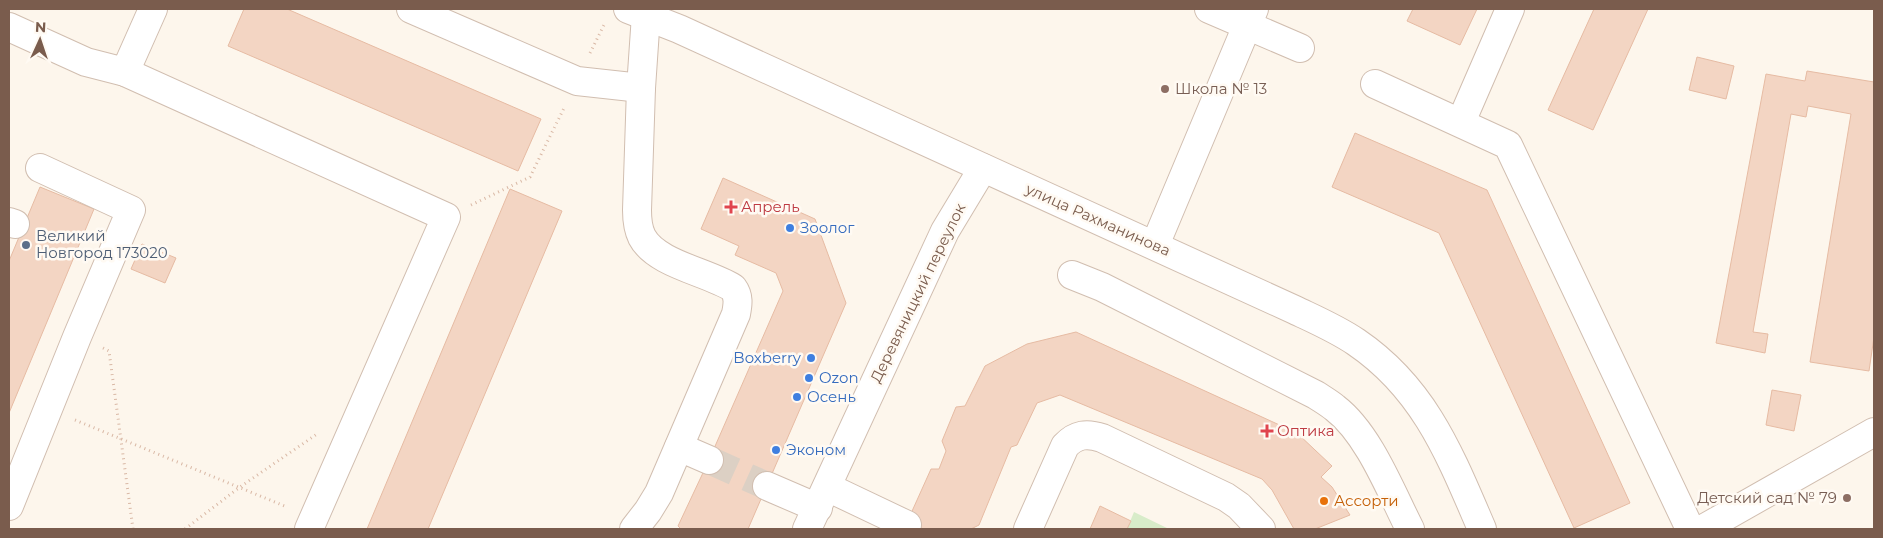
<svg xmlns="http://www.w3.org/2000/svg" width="1883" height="538" viewBox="0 0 1883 538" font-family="Montserrat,sans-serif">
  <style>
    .green { fill: #d8ecc9 }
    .building { fill: #f3d5c3; stroke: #e6bba3 }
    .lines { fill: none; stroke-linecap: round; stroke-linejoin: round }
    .minor-tunnel { stroke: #dcd0c4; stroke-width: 28; stroke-dasharray: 28 14; stroke-linecap: butt }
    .minor-casing { stroke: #d1beb0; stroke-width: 30 }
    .path { stroke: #d9b8a5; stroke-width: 3; stroke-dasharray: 1 4; stroke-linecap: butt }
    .minor { stroke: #fff; stroke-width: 28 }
    .education-dot { fill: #8d6e63; stroke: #fffaf3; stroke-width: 2 }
    .health-dot { fill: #e0444e; stroke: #fffaf3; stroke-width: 2 }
    .shop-dot { fill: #3f7fe0; stroke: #fffaf3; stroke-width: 2 }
    .service-dot { fill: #5c6f8a; stroke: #fffaf3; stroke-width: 2 }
    .food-dot { fill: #e8710a; stroke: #fffaf3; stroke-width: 2 }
    .labels { text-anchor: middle; stroke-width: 5; stroke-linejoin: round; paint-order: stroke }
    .education-label { font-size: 15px; fill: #785e54; stroke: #fffaf3; text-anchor: start }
    .health-label { font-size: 15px; fill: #be3a42; stroke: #fffaf3; text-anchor: start }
    .street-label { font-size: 15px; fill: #7a5c4d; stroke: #fffaf3 }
    .shop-label { font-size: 15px; fill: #366cbe; stroke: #fffaf3; text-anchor: start }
    .service-label { font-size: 15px; fill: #4e5e75; stroke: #fffaf3; text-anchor: start }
    .food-label { font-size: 15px; fill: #c56008; stroke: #fffaf3; text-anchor: start }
  </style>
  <rect width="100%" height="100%" fill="#fdf6ec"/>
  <path class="green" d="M1134,512l35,17h-42z"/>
  <g class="building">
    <path d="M244,9h43l254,110 -23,52 -290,-125z"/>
    <path d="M1413,9h64l-17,36 -53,-24z"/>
    <path d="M1594,9h54l-55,121 -45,-20z"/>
    <path d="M1697,57l37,9 -8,33 -37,-9z"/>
    <path d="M1807,71l67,11v255l-5,34 -59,-9 41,-248 -43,-8 -2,11 -15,-3 -38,218 15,2 -3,19 -49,-10 50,-269 39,7z"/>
    <path d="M1355,133l132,57 143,313 -56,25 -135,-295 -107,-46z"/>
    <path d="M723,178l92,41 31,84 -98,226h-67l-3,-3 31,-66 74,-169 -7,-18 -41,-18 4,-9 -38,-17z"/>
    <path d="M40,187l54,22 -85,204v-152z"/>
    <path d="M510,189l52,22 -134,318h-61z"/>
    <path d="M142,244l34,14 -11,25 -34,-14z"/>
    <path d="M1076,332l221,101 35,33 -11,11 11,10 18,28 -35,14h-21l-22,-39 -10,-11 -202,-84 -23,8 -20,42 -6,2 -32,78 -8,4h-67l27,-60h8l7,-18 -4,-10 14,-34 9,-1 20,-40 42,-22z"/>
    <path d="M1772,390l29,5 -7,36 -28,-6z"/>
    <path d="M1100,506l31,15 -4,8h-37z"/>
  </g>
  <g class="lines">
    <path class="minor-tunnel" d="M709,460l58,26"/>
    <defs>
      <g id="minor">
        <path d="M411,9l166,72 64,7"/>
        <path d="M628,9l51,20 616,281c21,10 42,19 61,32 69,47 94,113 126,187"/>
        <path d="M1209,9l91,39"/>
        <path d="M9,27l77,35 39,10 321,145 -137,312"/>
        <path d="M125,72l28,-63"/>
        <path d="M1375,84l133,61 182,384"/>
        <path d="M1461,122l49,-113"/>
        <path d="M9,222l6,2"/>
        <path d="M1155,245l99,-236"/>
        <path d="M1072,275l30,12 214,108c6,4 13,8 19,13 34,26 56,84 75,121"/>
        <path d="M679,447l30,13"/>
        <path d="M767,486l51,22"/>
        <path d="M827,487l80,38"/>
        <path d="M9,506l68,-169 54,-127 -91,-42"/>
        <path d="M634,529l14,-18 11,-18 77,-179c2,-10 3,-18 -3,-26 -25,-16 -77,-24 -91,-51 -4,-8 -5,-18 -5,-27l4,-122 5,-73"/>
        <path d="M807,529l138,-298 38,-63"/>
        <path d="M1028,529l37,-83c11,-12 22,-13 37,-8l124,59 13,9 22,23"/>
        <path d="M1703,529l171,-97"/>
      </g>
    </defs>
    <use href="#minor" class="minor-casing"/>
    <g class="path">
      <path d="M590,53l14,-28"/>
      <path d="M471,205l59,-28 35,-71"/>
      <path d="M103,348l6,3 24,178"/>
      <path d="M75,420l212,87"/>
      <path d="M185,529l55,-42 77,-53"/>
    </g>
    <use href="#minor" class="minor"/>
  </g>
  <g class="education-dot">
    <circle cx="1165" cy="89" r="5"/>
    <circle cx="1847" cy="498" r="5"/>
  </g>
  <g class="health-dot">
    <path d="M728.5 199.5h5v5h5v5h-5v5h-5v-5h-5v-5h5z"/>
    <path d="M1264.5 423.5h5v5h5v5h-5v5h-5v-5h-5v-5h5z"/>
  </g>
  <g class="shop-dot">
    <circle cx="790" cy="228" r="5"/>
    <circle cx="811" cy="358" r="5"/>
    <circle cx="809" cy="378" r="5"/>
    <circle cx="797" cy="397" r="5"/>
    <circle cx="776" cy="450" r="5"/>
  </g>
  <circle class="service-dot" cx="26" cy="245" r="5"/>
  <circle class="food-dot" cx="1324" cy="501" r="5"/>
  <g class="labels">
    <g class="education-label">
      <text x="1175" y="94">Школа № 13</text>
      <text x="1837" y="503" text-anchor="end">Детский сад № 79</text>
    </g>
    <g class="health-label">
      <text x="741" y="212">Апрель</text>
      <text x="1277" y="436">Оптика</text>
    </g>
    <g class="street-label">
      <text transform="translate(1098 220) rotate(24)" y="5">улица Рахманинова</text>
      <text transform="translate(918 293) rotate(-64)" y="5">Деревяницкий переулок</text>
    </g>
    <g class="shop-label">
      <text x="800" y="233">Зоолог</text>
      <text x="801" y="363" text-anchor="end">Boxberry</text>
      <text x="819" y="383">Ozon</text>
      <text x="807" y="402">Осень</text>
      <text x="786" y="455">Эконом</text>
    </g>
    <g class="service-label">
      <text x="36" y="241">Великий<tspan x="36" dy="17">Новгород 173020</tspan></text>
    </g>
    <g class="food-label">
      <text x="1334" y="506">Ассорти</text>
    </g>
  </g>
  <rect width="1883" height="538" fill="none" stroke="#7a5c4d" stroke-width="20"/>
  <g transform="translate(40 40) rotate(3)" stroke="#fffaf3" stroke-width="4" paint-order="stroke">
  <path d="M0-4L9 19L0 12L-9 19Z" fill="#7a5c4d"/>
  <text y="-8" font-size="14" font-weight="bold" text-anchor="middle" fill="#7a5c4d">N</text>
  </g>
</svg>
